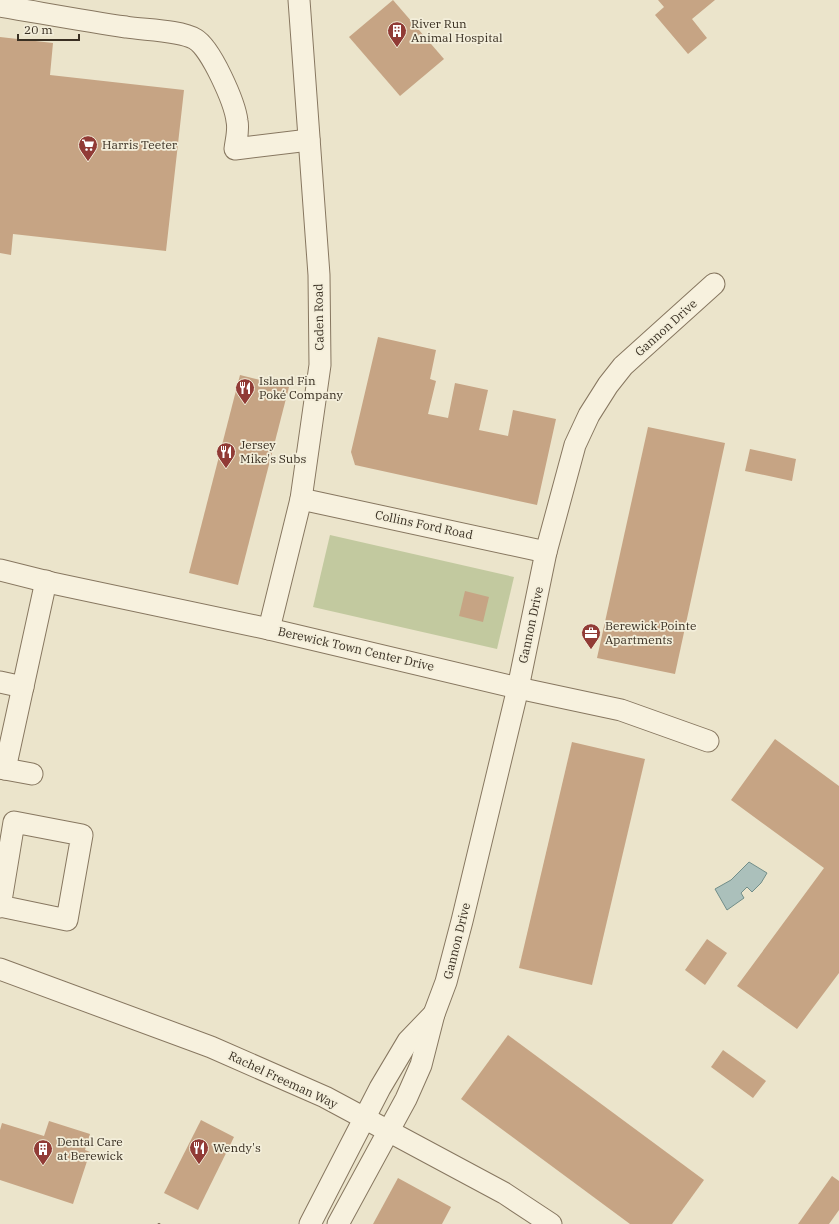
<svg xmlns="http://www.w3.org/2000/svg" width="839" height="1224" viewBox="0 0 839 1224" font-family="'IBM Plex Serif',serif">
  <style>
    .green { fill: #c2c99f }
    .water { fill: #abc0bb; stroke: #728e89 }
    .building { fill: #c6a484 }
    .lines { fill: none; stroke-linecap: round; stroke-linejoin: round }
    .minor-casing { stroke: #877760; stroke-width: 23 }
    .path { stroke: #877760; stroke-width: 2.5; stroke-dasharray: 3 2; stroke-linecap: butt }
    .minor { stroke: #f7f1de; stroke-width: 21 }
    .labels { text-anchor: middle; stroke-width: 3.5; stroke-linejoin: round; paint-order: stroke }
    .poi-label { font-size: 12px; fill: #392f22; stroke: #f3eeda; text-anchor: start }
    .street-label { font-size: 12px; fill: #392f22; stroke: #f3eeda }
  </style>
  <rect width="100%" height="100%" fill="#ebe4cb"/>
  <path class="green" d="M330,535l184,42 -17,72 -184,-42z"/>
  <path class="water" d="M749,862l18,11 -6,10 -9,9 -5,-5 -6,6 3,5 -17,12 -12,-21 16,-9z"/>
  <g class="building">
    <path d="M393,0l51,59 -44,37 -51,-59z"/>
    <path d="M658,0h57l-23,19 15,19 -19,16 -33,-39 9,-8z"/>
    <path d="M0,37l53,6 -3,32 134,15 -18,161 -153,-17 -2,21 -11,-2z"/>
    <path d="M378,337l58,13 -6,29 6,2 -8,33 20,4 7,-35 33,7 -9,40 29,6 5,-26 43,9 -19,86 -182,-40 -4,-13z"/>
    <path d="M240,375l49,12 -51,198 -49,-12z"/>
    <path d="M648,427l77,16 -50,231 -78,-16z"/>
    <path d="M750,449l46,10 -4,22 -47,-10z"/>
    <path d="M465,591l24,6 -6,25 -24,-6z"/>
    <path d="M775,739l64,47v187l-42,56 -60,-43 87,-118 -93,-68z"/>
    <path d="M572,742l73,17 -53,226 -73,-17z"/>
    <path d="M707,939l20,14 -22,32 -20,-15z"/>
    <path d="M508,1035l196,145 -32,44h-42l-169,-125z"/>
    <path d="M723,1050l43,31 -13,17 -42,-31z"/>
    <path d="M201,1120l33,17 -36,73 -34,-17z"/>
    <path d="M49,1121l41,13 -5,16 5,2 -17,52 -73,-24v-50l2,-7 42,13z"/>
    <path d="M832,1176l7,5v29l-10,14h-31z"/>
    <path d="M398,1178l53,29 -9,17h-69z"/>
  </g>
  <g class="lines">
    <defs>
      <g id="minor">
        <path d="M0,6c42,7 84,15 126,21 18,3 54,3 69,12 16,9 40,64 42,82 2,9 -1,19 -2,28l74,-9"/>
        <path d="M301,499l245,53"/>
        <path d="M0,570l52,13 217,46 249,59 103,22 87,31"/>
        <path d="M269,629l32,-130 19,-134 -1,-90 -20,-275"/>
        <path d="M0,682l23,5"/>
        <path d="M0,768l32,6"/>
        <path d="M5,769l41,-188"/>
        <path d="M0,907l14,-85 68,13 -15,85 -67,-14"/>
        <path d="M0,969l211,78 114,50 179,96 47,31"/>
        <path d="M310,1224l70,-136 28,-47 26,-27"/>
        <path d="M338,1224l68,-125 15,-34 13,-51 12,-32 16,-61 56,-233 28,-136 29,-107 14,-30 19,-30 15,-19 91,-82"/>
      </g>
    </defs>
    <use href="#minor" class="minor-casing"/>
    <path class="path" d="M159,1224v-1"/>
    <use href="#minor" class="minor"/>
  </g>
  <defs>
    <symbol id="building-pin" viewBox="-11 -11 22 30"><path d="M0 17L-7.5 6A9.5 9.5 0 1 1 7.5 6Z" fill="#913b36" stroke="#f3eeda"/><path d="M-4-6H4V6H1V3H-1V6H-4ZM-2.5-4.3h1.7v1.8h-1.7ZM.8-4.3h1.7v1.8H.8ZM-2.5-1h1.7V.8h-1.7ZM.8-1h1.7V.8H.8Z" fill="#fff"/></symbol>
    <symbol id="supermarket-pin" viewBox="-11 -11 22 30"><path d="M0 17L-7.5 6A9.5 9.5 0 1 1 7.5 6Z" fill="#913b36" stroke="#f3eeda"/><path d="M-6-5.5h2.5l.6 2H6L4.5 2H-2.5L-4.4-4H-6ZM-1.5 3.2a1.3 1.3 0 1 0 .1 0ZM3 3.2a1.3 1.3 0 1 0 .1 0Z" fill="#fff"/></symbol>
    <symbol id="restaurant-pin" viewBox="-11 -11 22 30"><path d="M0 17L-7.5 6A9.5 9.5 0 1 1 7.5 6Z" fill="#913b36" stroke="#f3eeda"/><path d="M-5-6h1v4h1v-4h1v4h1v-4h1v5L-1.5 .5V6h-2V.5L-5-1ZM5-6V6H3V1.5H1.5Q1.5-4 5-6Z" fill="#fff"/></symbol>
    <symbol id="office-pin" viewBox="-11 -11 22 30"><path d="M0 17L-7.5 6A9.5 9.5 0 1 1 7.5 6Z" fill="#913b36" stroke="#f3eeda"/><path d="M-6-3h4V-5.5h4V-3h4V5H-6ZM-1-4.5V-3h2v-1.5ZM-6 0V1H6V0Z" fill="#fff"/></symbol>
  </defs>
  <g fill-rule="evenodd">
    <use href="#building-pin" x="386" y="20" width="22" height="30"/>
    <use href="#supermarket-pin" x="77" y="134" width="22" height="30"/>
    <use href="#restaurant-pin" x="234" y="377" width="22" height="30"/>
    <use href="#restaurant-pin" x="215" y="441" width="22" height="30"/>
    <use href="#office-pin" x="580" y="622" width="22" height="30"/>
    <use href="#restaurant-pin" x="188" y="1137" width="22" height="30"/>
    <use href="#building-pin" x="32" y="1138" width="22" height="30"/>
  </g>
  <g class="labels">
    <g class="poi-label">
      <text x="411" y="28">River Run<tspan x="411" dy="14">Animal Hospital</tspan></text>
      <text x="102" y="149">Harris Teeter</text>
      <text x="259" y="385">Island Fin<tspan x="259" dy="14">Poké Company</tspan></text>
      <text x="240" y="449">Jersey<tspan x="240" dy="14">Mike's Subs</tspan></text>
      <text x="605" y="630">Berewick Pointe<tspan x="605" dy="14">Apartments</tspan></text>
      <text x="57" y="1146">Dental Care<tspan x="57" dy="14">at Berewick</tspan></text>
      <text x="213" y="1152">Wendy's</text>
    </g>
    <g class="street-label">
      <text transform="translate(319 317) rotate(-91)" y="4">Caden Road</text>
      <text transform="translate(666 328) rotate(-42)" y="4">Gannon Drive</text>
      <text transform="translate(424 525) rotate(12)" y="4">Collins Ford Road</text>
      <text transform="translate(531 625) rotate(-78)" y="4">Gannon Drive</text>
      <text transform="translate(356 649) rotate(13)" y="4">Berewick Town Center Drive</text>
      <text transform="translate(457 941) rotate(-76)" y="4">Gannon Drive</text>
      <text transform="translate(283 1080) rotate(25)" y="4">Rachel Freeman Way</text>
    </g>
  </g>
  <path d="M18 34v6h61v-6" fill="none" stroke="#392f22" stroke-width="2"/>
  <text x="24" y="34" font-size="12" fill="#392f22" stroke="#f3eeda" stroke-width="3" paint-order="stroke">20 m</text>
</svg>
